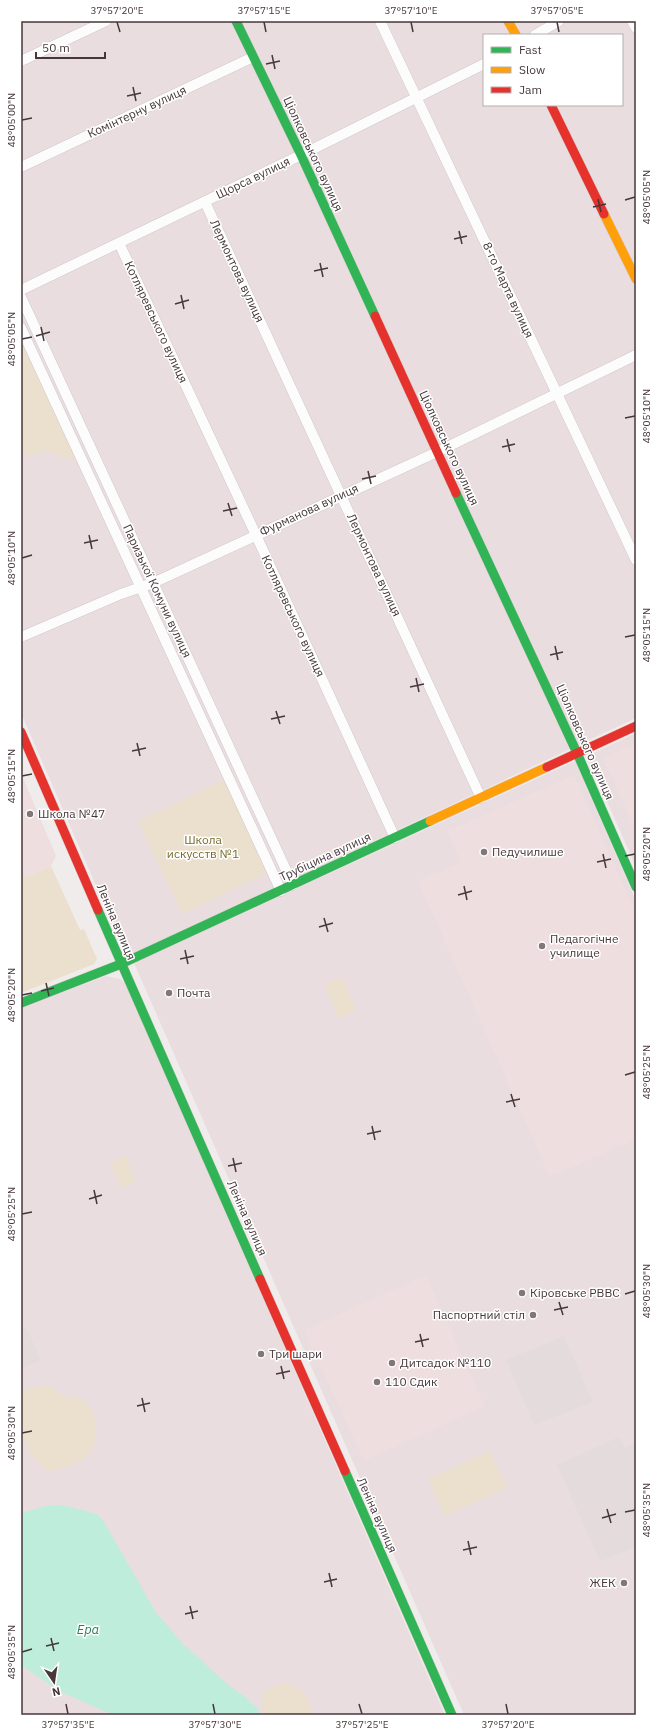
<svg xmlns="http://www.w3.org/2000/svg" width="657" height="1736" viewBox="0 0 657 1736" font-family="'IBM Plex Sans',sans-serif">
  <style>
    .residential { fill: #e9dddf; fill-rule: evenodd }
    .industrial { fill: #e3dbdc }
    .education { fill: #eededf }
    .green { fill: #ebdfcd }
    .water { fill: #beeddb }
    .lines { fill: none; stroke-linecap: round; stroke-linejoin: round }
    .street-casing { stroke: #cfc9ca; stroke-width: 11 }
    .fast-casing { stroke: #d6c9c9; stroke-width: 10 }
    .slow-casing { stroke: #d6c9c9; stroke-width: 10 }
    .jam-casing { stroke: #d6c9c9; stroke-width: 10 }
    .street { stroke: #fdfcfc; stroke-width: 10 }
    .fast { stroke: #30b455; stroke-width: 9 }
    .slow { stroke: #ff9f0a; stroke-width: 9 }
    .jam { stroke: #e5322d; stroke-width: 9 }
    .ticks { fill: none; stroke: #47373a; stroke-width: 1.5 }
    .poi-dot { fill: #827678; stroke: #fff; stroke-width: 1.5 }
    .labels { text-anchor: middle; stroke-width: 3; stroke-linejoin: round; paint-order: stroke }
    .street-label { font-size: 12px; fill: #47373a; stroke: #fff }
    .poi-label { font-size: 12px; fill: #47373a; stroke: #fff; text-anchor: start }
    .park-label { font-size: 12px; fill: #776b2d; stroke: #fff }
    .water-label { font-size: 13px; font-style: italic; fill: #2a7f61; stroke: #fff }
    .neatline { fill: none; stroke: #47373a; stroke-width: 1.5 }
    .ticks-label { font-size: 10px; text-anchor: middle; fill: #47373a }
  </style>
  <rect width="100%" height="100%" fill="#f1ecec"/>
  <g class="residential">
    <path d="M21,21h615v697l-509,239 -106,-244zM484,35h138v70h-138z"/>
    <path d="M636,733v134l-49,-111z"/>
    <path d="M575,761l61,140v814h-172l-330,-752z"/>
    <path d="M106,976l14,3 6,5 319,731h-424v-707z"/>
  </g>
  <g class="industrial">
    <path d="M26,1327l15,33 -20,8v-40z"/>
    <path d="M564,1336l29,66 -59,23 -28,-65z"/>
    <path d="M619,1437l6,11 11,-5v104l-36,14 -43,-96z"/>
  </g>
  <g class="education">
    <path d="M636,743v88l-33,-73z"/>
    <path d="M21,773l35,83 -5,10 -30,13z"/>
    <path d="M574,775l62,138v226l-86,38 -132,-296 43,-19 -14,-31z"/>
    <path d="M426,1275l59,131 -121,55 -60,-131z"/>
  </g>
  <g class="green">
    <path d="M21,341l56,114c-9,9 -22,-2 -31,-5l-19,7 -6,-13z"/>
    <path d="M224,780l44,93 -86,41 -44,-93z"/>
    <path d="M51,866l29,64 4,-1 13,30 -3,5 -73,29v-114z"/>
    <path d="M341,977l15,33 -17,8 -15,-33z"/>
    <path d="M126,1156l9,27 -14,5 -10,-26z"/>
    <path d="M46,1386l6,1 14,10 17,2c17,17 19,44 0,60 -8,7 -22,10 -32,12 -8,-3 -15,-10 -20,-17 -4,-7 -2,-13 -10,-17v-46l13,-4z"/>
    <path d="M490,1451l17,37 -63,28 -16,-37z"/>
    <path d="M284,1683c16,4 29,15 27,32h-46c-5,-8 -6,-20 3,-26 5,-3 11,-4 16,-6z"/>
  </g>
  <path class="water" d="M62,1505l35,9 7,8 51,89 26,31 46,42 18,13 13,12 3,6h-147l-53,-23 -40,-27v-152l25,-7z"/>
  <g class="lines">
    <defs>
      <g id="street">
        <path d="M380,21l256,539"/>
        <path d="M632,21l4,7"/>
        <path d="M535,35l24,-14"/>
        <path d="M21,61l85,-40"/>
        <path d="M21,167l232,-110"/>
        <path d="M205,202l276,596"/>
        <path d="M119,243l137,292 139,303"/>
        <path d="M21,290l280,-135 183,-91"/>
        <path d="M21,297l272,588"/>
        <path d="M21,328l260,563"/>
        <path d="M21,637l100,-43 32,-11 284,-131 199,-97"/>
      </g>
      <g id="fast">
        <path d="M236,21l65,134 74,161"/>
        <path d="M456,493l121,260 59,134"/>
        <path d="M98,910l162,369"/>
        <path d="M21,1003l100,-39 309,-143"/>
        <path d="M345,1471l107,244"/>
      </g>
      <g id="slow">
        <path d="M508,21l8,14"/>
        <path d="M604,214l32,65"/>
        <path d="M430,821l117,-54"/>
      </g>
      <g id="jam">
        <path d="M551,105l53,109"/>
        <path d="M375,316l81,177"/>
        <path d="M21,732l77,178"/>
        <path d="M547,767l89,-41"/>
        <path d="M260,1279l85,192"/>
      </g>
    </defs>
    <use href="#street" class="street-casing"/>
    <use href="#fast" class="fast-casing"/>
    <use href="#slow" class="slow-casing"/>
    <use href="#jam" class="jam-casing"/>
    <use href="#street" class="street"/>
    <use href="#fast" class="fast"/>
    <use href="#slow" class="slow"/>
    <use href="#jam" class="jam"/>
  </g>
  <path class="ticks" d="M117,22l3,10M264,22l2,10M411,22l2,10M557,22l2,10M272,55l3,14M266,64l14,-3M133,87l3,14M127,96l14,-3M22,120l10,-2M598,199l3,13M625,200l10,-3M593,207l13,-3M459,231l3,13M454,239l13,-3M320,263l3,14M314,271l14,-3M181,295l3,14M175,304l14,-4M41,327l3,14M36,336l14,-4M22,339l10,-2M625,418l10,-2M507,439l3,13M502,447l13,-3M368,471l3,13M362,479l14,-3M228,503l4,13M223,511l14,-3M89,535l3,14M84,543l14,-3M22,558l10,-3M625,637l10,-2M555,646l3,14M550,655l13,-3M416,678l3,14M410,687l14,-3M276,711l4,13M271,719l14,-3M137,743l3,13M132,751l14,-3M22,776l10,-2M603,854l3,14M625,856l10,-2M597,862l14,-3M464,886l3,14M458,895l14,-4M324,918l4,14M319,927l14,-4M185,950l3,14M180,959l14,-3M46,983l3,13M41,991l13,-3M22,995l10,-2M625,1075l10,-3M511,1094l4,13M506,1102l14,-3M372,1126l3,14M367,1134l14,-3M233,1158l3,14M228,1166l14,-3M94,1190l3,14M89,1199l13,-4M22,1214l10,-2M625,1294l10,-3M559,1302l4,13M554,1310l14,-3M420,1334l3,13M415,1342l14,-3M281,1366l3,13M276,1374l14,-3M142,1398l3,14M137,1406l13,-3M22,1433l10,-2M607,1509l4,14M625,1512l10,-2M602,1518l14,-4M468,1541l3,14M463,1550l14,-3M329,1573l3,14M324,1582l13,-3M190,1606l3,13M185,1614l13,-3M51,1638l3,13M46,1646l13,-3M22,1652l10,-3M66,1704l2,10M213,1704l2,10M359,1704l3,10M506,1704l2,10"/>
  <g class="poi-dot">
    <circle cx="30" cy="814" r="4"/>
    <circle cx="484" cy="852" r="4"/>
    <circle cx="542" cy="946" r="4"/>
    <circle cx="169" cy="993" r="4"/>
    <circle cx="522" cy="1293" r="4"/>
    <circle cx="533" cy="1315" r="4"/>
    <circle cx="261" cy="1354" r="4"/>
    <circle cx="392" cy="1363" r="4"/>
    <circle cx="377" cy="1382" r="4"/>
    <circle cx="624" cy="1583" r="4"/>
  </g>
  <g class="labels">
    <g class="street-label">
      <text transform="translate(137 112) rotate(-25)" y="4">Комінтерну вулиця</text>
      <text transform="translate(313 154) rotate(65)" y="4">Ціолковського вулиця</text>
      <text transform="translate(253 178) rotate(-26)" y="4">Щорса вулиця</text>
      <text transform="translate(237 271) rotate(65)" y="4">Лермонтова вулиця</text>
      <text transform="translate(508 290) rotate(65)" y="4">8-го Марта вулиця</text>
      <text transform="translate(156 322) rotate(65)" y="4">Котляревського вулиця</text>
      <text transform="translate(449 448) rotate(65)" y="4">Ціолковського вулиця</text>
      <text transform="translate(309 510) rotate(-25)" y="4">Фурманова вулиця</text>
      <text transform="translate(374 565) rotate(65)" y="4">Лермонтова вулиця</text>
      <text transform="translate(157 591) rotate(65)" y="4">Паризької Комуни вулиця</text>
      <text transform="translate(293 616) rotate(65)" y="4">Котляревського вулиця</text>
      <text transform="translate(585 742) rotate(66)" y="4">Ціолковського вулиця</text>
      <text transform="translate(325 857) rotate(-25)" y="4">Трубіцина вулиця</text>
      <text transform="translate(116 922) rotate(67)" y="4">Леніна вулиця</text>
      <text transform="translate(247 1218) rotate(66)" y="4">Леніна вулиця</text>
      <text transform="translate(377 1515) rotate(66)" y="4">Леніна вулиця</text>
    </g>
    <g class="poi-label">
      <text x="38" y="818">Школа №47</text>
      <text x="492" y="856">Педучилише</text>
      <text x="550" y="943">Педагогічне<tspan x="550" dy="14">училище</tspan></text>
      <text x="177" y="997">Почта</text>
      <text x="530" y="1297">Кіровське РВВС</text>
      <text x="525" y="1319" text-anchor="end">Паспортний стіл</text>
      <text x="269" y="1358">Три шари</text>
      <text x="400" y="1367">Дитсадок №110</text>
      <text x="385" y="1386">110 Сдик</text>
      <text x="616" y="1587" text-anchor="end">ЖЕК</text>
    </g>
    <g class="park-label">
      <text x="203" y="844">Школа<tspan x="203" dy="14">искусств №1</tspan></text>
    </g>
    <g class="water-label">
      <text x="88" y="1634">Ера</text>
    </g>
  </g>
  <rect width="657" height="1736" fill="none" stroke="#ffffff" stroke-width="44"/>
  <rect x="483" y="34" width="140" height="72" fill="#ffffff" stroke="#b5afb0"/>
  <rect x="491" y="47" width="20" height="6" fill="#30b455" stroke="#b5afb0"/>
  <text x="519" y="54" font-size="12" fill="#47373a">Fast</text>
  <rect x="491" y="67" width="20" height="6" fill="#ff9f0a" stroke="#b5afb0"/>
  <text x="519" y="74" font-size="12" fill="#47373a">Slow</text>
  <rect x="491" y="87" width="20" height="6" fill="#e5322d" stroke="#b5afb0"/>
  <text x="519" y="94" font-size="12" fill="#47373a">Jam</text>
  <g transform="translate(54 1682) rotate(167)" stroke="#ffffff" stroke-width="3" paint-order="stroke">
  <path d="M0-3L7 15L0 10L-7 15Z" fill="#47373a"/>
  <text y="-6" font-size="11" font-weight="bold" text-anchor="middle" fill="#47373a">N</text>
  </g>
  <path d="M36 52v6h69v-6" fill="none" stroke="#47373a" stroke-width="2"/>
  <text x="42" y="52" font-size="12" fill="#47373a" stroke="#ffffff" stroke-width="3" paint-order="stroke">50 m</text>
  <rect x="22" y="22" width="613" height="1692" class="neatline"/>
  <g class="ticks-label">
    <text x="117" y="14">37°57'20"E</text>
    <text x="264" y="14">37°57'15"E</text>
    <text x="411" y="14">37°57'10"E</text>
    <text x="557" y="14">37°57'05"E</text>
    <text transform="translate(11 120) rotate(-90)" y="4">48°05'00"N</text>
    <text transform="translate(646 197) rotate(-90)" y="4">48°05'05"N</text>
    <text transform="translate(11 339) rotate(-90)" y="4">48°05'05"N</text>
    <text transform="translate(646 416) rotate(-90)" y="4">48°05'10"N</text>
    <text transform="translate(11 558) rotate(-90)" y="4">48°05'10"N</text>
    <text transform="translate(646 635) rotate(-90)" y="4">48°05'15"N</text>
    <text transform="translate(11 776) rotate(-90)" y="4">48°05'15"N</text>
    <text transform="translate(646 854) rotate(-90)" y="4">48°05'20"N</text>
    <text transform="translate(11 995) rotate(-90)" y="4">48°05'20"N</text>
    <text transform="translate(646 1072) rotate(-90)" y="4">48°05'25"N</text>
    <text transform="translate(11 1214) rotate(-90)" y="4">48°05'25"N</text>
    <text transform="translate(646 1291) rotate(-90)" y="4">48°05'30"N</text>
    <text transform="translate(11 1433) rotate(-90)" y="4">48°05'30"N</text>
    <text transform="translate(646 1510) rotate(-90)" y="4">48°05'35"N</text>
    <text transform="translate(11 1652) rotate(-90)" y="4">48°05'35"N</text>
    <text x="68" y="1728">37°57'35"E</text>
    <text x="215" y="1728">37°57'30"E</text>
    <text x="362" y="1728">37°57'25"E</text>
    <text x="508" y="1728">37°57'20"E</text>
  </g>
</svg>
